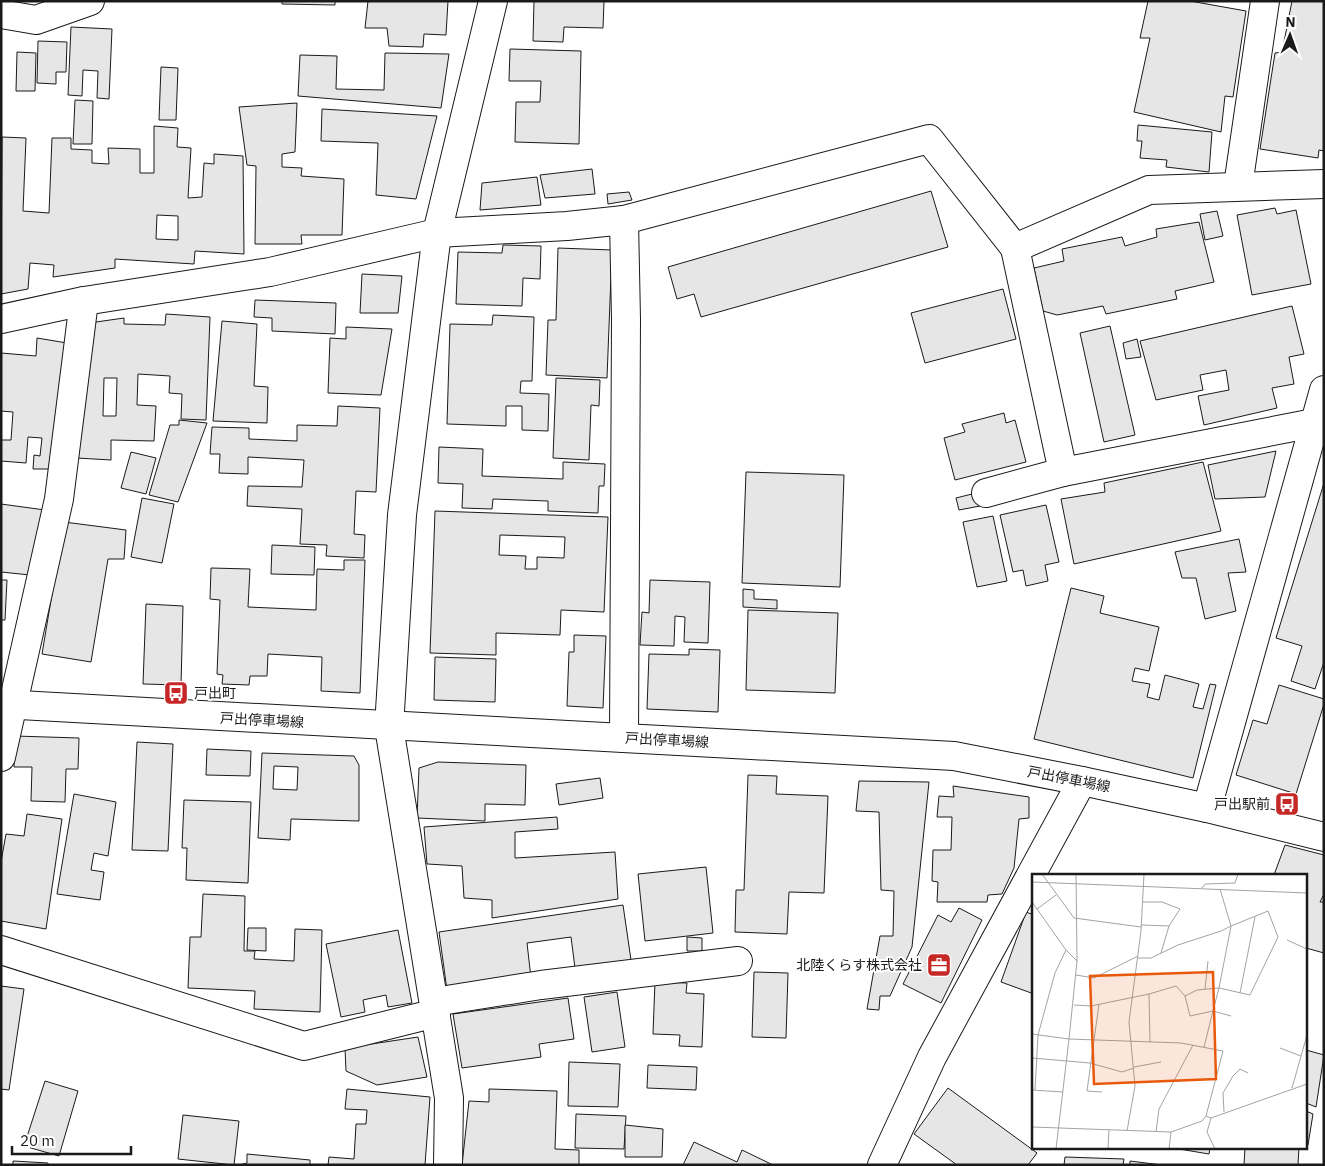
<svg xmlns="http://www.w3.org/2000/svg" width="1325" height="1166" viewBox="0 0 1325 1166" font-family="'IBM Plex Sans','Noto Sans JP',sans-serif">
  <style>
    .building { fill: #e6e6e6; stroke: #1a1a1a; fill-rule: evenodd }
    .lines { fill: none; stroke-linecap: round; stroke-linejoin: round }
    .minor-casing { stroke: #1a1a1a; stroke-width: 30 }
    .secondary-casing { stroke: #1a1a1a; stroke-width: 30 }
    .minor { stroke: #fff; stroke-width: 28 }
    .secondary { stroke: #fff; stroke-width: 28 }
    .labels { text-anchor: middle; stroke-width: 4; stroke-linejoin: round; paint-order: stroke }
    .poi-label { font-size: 14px; fill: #1a1a1a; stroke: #fff; text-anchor: end }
    .street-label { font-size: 14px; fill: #1a1a1a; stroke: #fff }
    .inset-road { fill: none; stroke: #a3a3a3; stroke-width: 1 }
    .view { fill: #e8590c; fill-opacity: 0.15; stroke: #e8590c; stroke-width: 2.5 }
    .inset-edge { fill: none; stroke: #1a1a1a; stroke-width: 2.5 }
  </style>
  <rect width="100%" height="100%" fill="#fff"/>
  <g class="building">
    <path d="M282,1h53v4l-53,-1z"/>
    <path d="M368,1h80l-2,34 -22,-1 -1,13 -34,-1 -2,-18h-22z"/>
    <path d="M534,1h70l-1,27 -39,-1 -1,15 -30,-1z"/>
    <path d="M1148,1h42l56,10 -13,86 -8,-1 -4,36 -87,-20 16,-74h-10z"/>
    <path d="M1292,1h32v150l-5,-1 -1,8 -58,-9 15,-96 7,-1z"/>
    <path d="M71,27l41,2 -3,70 -12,-1 1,-27 -15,-1 -1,26 -14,-1z"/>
    <path d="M38,41l29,1 -1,30h-10v12l-19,-1z"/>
    <path d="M510,49l71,2 -2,93 -64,-2 1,-40h24l1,-21h-32z"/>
    <path d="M17,52l19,1 -1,38h-19z"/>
    <path d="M385,53l64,1 -8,54 -143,-12 2,-41 37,1 -1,33 48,1z"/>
    <path d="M161,67l17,1 -2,52h-17z"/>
    <path d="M75,100l18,1 -1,43h-19z"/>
    <path d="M297,103l-2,49 -13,2v13l20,1 -1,8 43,3 -2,56h-41l1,9h-47l1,-78 -9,-1 -8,-58z"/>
    <path d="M322,109l115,7 -21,83 -40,-4 2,-52 -57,-2z"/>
    <path d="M1138,125l74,7 -3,40 -43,-5 1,-7 -27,-2 2,-17h-5z"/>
    <path d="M154,126l24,2 -1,19 14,1 -3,50 14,-1 2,-34 10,1v-10l29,2 1,98 -49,-3 -1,13 -79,-5v9l-62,9 1,-12 -24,-2 -2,26 -27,5 1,-157 24,1 -3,73 26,2 3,-75h19v11l21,1v13l17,1 -1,-16 32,1v24h14zM157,215l21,1v24l-22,-1z"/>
    <path d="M592,169l3,25 -50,4 -5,-23z"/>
    <path d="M537,177l4,28 -61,5 2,-27z"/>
    <path d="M931,191l17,56 -247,70 -7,-23 -17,5 -9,-32z"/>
    <path d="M629,192l3,8 -24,4 -1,-10z"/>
    <path d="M1275,208l2,6 19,-4 15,74 -59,11 -15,-80z"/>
    <path d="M1217,211l6,25 -18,4 -5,-26z"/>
    <path d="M1199,222l15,60 -39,9 2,8 -71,15 -3,-8 -46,9 -14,-4 -9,-43 30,-7 -2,-12 60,-12 3,9 32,-9 -1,-8z"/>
    <path d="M503,245l38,1 -1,33 -17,-1 -1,28 -66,-2 2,-52 44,1z"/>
    <path d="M558,248l54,2 -5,128 -61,-3 2,-55h8z"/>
    <path d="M362,274l40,2 -4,37h-38z"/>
    <path d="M1003,289l13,50 -91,24 -14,-50z"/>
    <path d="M255,300l81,3 -1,31 -63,-3v-13l-18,-1z"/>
    <path d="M1292,306l12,48 -15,3 5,27 -22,4 5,20 -73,17 -6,-29 31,-6 -3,-20 -26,5 3,15 -47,10 -16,-59z"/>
    <path d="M166,314l44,3 -4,103 -25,-1 1,-25 -13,-1 1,-17 -32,-2 -1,31 19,1 -2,35 -43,-1v20l-34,-2 12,-135 35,-5v6l41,1zM104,378h13l-1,38h-13z"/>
    <path d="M493,315l41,2 -2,64h-11l-1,12 29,1 -1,37 -26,-1v-24h-16v20l-59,-2 3,-100 42,1z"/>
    <path d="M222,321l35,3 -3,62 14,1 -1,36 -54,-2z"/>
    <path d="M1110,326l25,109 -31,7 -24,-109z"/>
    <path d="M346,327l46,2 -11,66 -53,-2 2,-55 16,1z"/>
    <path d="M37,338l30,5 -13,126h-21l1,-14 6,1 2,-18 -14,-1 -2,26 -25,-2v-21h10l2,-28 -12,-1v-58l35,3z"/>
    <path d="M1137,339l4,18 -15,2 -3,-16z"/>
    <path d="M556,378l44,2 -1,26 -8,-1 -2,55 -36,-2z"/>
    <path d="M338,406l42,2 -4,84 -20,-1 -2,43 11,1 -1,23 -38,-2 1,-11 -27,-1 2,-35 -55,-3 1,-20 54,1 2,-27 -56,-3v17l-29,-1 1,-19h-10l2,-27 37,1v11l48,2v-16l40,1z"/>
    <path d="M1004,413l2,10 9,-3 11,42 -71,18 -11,-42 21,-6 -3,-8z"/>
    <path d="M179,420l28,3 -29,79 -29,-7 21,-70h9z"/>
    <path d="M439,447l44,2 -1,27 81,3v-17l42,2 -1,22h-5l-1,27 -50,-2v-10l-55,-2 -1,10 -30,-1 1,-24 -25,-1z"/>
    <path d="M1276,451l-11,46 -50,2 -7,-34z"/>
    <path d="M131,452l25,6 -10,36 -25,-6z"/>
    <path d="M1203,462l18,69 -147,33 -13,-65 44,-7 -1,-9z"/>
    <path d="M746,472l98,3 -4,112 -98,-4z"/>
    <path d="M1324,483v179l-9,27 -24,-8 11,-35 -26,-8z"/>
    <path d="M976,493l4,13 -21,4 -3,-12z"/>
    <path d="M142,498l32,6 -12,59 -31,-6z"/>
    <path d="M1,504l44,6 -15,65 -29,-3z"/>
    <path d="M1046,505l13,57 -14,3 3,16 -22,5 -3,-16 -10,2 -13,-57z"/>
    <path d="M435,511l173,6 -4,95 -43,-2 -1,25 -64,-2v22l-66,-2zM500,535l65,2 -1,21 -27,-1v12h-12l1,-13 -27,-1z"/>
    <path d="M993,516l14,65 -30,6 -14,-65z"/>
    <path d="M64,522l62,8 -2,29h-16l-17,103 -49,-8z"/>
    <path d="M1239,539l7,33 -18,1 8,38 -31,8 -9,-41h-14l-7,-26z"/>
    <path d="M272,545l43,2 -1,28 -43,-1z"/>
    <path d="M344,560h21l-5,133 -39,-2 1,-34 -54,-3 -1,22h-17l-1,9 -27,-1 1,-9 -6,-1 3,-74 -10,-1 1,-31 39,1 -2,38 68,3 1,-41 27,1z"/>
    <path d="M1,580h6l-2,40h-4z"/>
    <path d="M650,580l60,2 -2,61 -24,-1 1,-25 -10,-1 -1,30 -34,-1 2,-33 7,1z"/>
    <path d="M1071,588l33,8 -4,17 59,14 -10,44 -14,-3 -3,13 18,3 -3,13 12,3 6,-25 34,9 -6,23 10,2 7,-25 6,1 -23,93 -159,-39z"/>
    <path d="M743,589l11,1v9l23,1v9l-34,-2z"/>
    <path d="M146,604l37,2 -2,79 -38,-1z"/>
    <path d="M748,610l90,3 -3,80 -89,-3z"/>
    <path d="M574,635l32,1 -3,72 -36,-2 2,-54h5z"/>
    <path d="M689,649l31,1 -2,62 -71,-3 2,-55 40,1z"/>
    <path d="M435,657l61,2 -1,43 -61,-2z"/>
    <path d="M1279,685l45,14v5l-28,90 -60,-19 17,-55 14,4z"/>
    <path d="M15,736l64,2 -1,31h-12l-1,33 -34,-1 1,-34h-18z"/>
    <path d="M137,742l36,2 -5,107 -36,-1z"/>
    <path d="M207,749l44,2 -1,25 -44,-1z"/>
    <path d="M262,753l92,3 5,9v56l-68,-2 -1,21 -32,-2zM274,766l24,1 -1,23 -24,-1z"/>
    <path d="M438,762l88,3 -1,40 -40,-1v17l-68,-3 2,-50z"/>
    <path d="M748,775l29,1 -1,18 52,2 -4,97 -35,-1 -2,42 -52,-2 1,-42h8z"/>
    <path d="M600,778l3,20 -44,7 -3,-21z"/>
    <path d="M859,781l70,1 -17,165 -22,49h-10l-1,14 -12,-1 13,-73h13l1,-45 -13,-1 -2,-78 -23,-1z"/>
    <path d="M953,786l76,11v21l-10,1 -5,49 -12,26 -14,1 -1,7h-50l1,-20 -6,-1 1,-31h18l1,-33h-15l2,-21 15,1z"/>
    <path d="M74,794l42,8 -8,54 -14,-3 -3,17 13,2 -4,28 -43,-6z"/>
    <path d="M184,800l67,2 -3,81 -62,-3 1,-32h-5z"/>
    <path d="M27,814l35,5 -16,110 -45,-8v-59l5,-28 18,2z"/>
    <path d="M557,817l1,12 -43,3v26l100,-6 3,47 -126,19v-18l-28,-2 -2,-32 -35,-2 -3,-37z"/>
    <path d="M1285,845l39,10v39l-4,8h4v51l-18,-5v-73h-32z"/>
    <path d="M706,867l7,66 -68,8 -7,-67z"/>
    <path d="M203,894l42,2 -1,55h11l-1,8 40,2 1,-32 27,1 -2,82 -66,-3 1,-18 -67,-3 2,-51h11z"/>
    <path d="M623,905l8,55 -56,8 -4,-31 -44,6 4,35 -84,12 -8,-58z"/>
    <path d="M959,908l23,12 -41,83 -38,-19 35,-69 13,7z"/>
    <path d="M1026,912l8,3v79l-33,-12z"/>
    <path d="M248,928h18v23l-19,-1z"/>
    <path d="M398,930l14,73 -24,4 -2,-12 -23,5 2,12 -24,5 -15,-73z"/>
    <path d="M687,937l15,1v13h-15z"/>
    <path d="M754,972l34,1 -2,65 -34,-1z"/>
    <path d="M655,982l32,1 -1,10 18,1 -2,53 -23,-1 1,-11 -27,-1z"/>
    <path d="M1,986l23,3 -15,101 -8,-1z"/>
    <path d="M617,992l8,55 -33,5 -8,-55z"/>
    <path d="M568,998l6,41 -35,5 2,13 -79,11 -9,-54z"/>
    <path d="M418,1037l9,40 -50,8 -31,-14 -1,-23z"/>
    <path d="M1306,1050l18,5 -8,52 -10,-4z"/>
    <path d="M569,1062l51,2 -2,43 -50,-1z"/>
    <path d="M648,1065l49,2 -1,23 -49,-2z"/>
    <path d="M45,1081l33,10 -19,65 -35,-10z"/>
    <path d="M948,1088l89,65 -9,12h-71l-43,-31z"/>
    <path d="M347,1089l83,8 -5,68h-97l1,-8 25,2 2,-35h10l1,-14 -22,-1z"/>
    <path d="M489,1089l68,2 -2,58 24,1v15h-117l7,-64 20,1z"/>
    <path d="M1306,1111l7,3 -5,31h-2z"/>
    <path d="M576,1114l50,2 -2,33 -49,-1z"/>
    <path d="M183,1115l56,6 -5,44 -56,-6z"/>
    <path d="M625,1125l38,4 -1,28h-37z"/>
    <path d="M694,1142l43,20 5,-12 31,15h-90z"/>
    <path d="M1167,1147h43l-1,7z"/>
    <path d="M1245,1147h54l-1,18h-54z"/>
    <path d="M247,1154l63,6v5h-71l8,-2z"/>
    <path d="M1065,1157l59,2 -1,6h-59z"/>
    <path d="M13,1161l35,2v2h-35z"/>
    <path d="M1130,1161l32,4h-32z"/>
  </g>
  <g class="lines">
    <defs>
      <g id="minor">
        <path d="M1,14l35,6 54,-19"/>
        <path d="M1324,184l-175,6 -134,58 48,224 251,-49 10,3"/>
        <path d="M1238,186l27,-185"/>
        <path d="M624,220l305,-81 86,109"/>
        <path d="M1,319l83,-18 186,-29 167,-39 130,-7 57,-6 2,99 -2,419"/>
        <path d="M986,493l77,-21"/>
        <path d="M1,757l58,-258 25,-198"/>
        <path d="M1207,808l117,-418"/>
        <path d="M1,950l303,96 132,-33"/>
        <path d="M434,1002l107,-17 197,-24"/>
        <path d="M448,1165l1,-67 -60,-371 13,-212 35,-282 56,-232"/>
        <path d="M882,1165l50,-108 150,-276"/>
      </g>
      <path id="secondary" d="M1,704l953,52 128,25 125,27 117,29"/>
    </defs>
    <use href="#minor" class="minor-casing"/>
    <use href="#secondary" class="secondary-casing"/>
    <use href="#minor" class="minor"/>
    <use href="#secondary" class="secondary"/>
  </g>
  <defs>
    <symbol id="bus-square" viewBox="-11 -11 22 22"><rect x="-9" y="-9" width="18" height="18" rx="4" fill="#c62828" stroke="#fff"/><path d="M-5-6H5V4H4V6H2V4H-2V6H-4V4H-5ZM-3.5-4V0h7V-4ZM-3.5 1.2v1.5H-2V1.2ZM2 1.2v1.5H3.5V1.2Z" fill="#fff"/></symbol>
    <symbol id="office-square" viewBox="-11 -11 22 22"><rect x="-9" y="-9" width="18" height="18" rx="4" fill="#c62828" stroke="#fff"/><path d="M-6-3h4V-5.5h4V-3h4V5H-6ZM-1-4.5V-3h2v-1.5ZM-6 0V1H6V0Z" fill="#fff"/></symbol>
  </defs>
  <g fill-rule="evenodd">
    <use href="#bus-square" x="162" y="679" width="28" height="28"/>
    <use href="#bus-square" x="1273" y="790" width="28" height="28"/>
    <use href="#office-square" x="925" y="951" width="28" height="28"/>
  </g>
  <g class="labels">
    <g class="poi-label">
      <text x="194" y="698" text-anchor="start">戸出町</text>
      <text x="1270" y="809">戸出駅前</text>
      <text x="922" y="970">北陸くらす株式会社</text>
    </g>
    <g class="street-label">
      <text transform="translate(262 720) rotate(3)" y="5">戸出停車場線</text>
      <text transform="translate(667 740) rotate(3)" y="5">戸出停車場線</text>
      <text transform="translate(1069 779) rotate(11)" y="5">戸出停車場線</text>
    </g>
  </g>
  <g transform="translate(1032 874)">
    <rect width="275" height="275" fill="#fff"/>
    <path class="inset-road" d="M10,0l32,44 67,9M44,0l1,87M0,8l275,11M170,14l3,-4 30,-1 3,-9M0,28l34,48 11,11 -8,78 112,4 42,8M5,35l19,-14M109,51l28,1 11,-17 -18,-7h-19M255,66l20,9M129,79l8,-27M106,84h13l27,-13 43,-14 10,-5 37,-15 10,26 -28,58 -31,-7 12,-62 -11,-37M44,101l18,3 44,-22M173,115l3,-28M208,119l15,-76M117,120l27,-8 9,10M67,130l-12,87 15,1M42,131l17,1 58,-12 1,48M0,160l37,5 -13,110M172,173l9,-36 6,-23 -22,2 -12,6 5,20 23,-5 18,5M248,174l21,8M0,184l58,5 32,9 12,-4M102,193l27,-5M260,214l15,-53M0,216l31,2M3,216l3,-55 17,-62 11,-23M192,238l-1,-19 10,-17 7,-7 8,4M174,242l17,-65M179,244l96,-34M0,253l139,5 31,-11 4,-5 5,2 -4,14 8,17M95,257l8,-45 -6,-64 12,-91 3,-57M124,258l3,-23 34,-64M76,275l1,-19M137,275l2,-17"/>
    <path class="view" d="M181,98l3,107 -122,5 -4,-108z"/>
    <rect width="275" height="275" class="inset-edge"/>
  </g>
  <rect width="1325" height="1166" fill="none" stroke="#1a1a1a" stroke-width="5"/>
  <g transform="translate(1290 35) rotate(2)" stroke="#ffffff" stroke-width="4" paint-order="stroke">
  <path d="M0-4L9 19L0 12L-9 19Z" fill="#1a1a1a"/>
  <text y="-8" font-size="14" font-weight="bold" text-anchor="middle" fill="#1a1a1a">N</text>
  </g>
  <path d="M12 1146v8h119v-8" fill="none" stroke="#1a1a1a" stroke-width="2.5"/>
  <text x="20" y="1146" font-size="15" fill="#1a1a1a" stroke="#ffffff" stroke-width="4" paint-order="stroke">20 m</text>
</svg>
